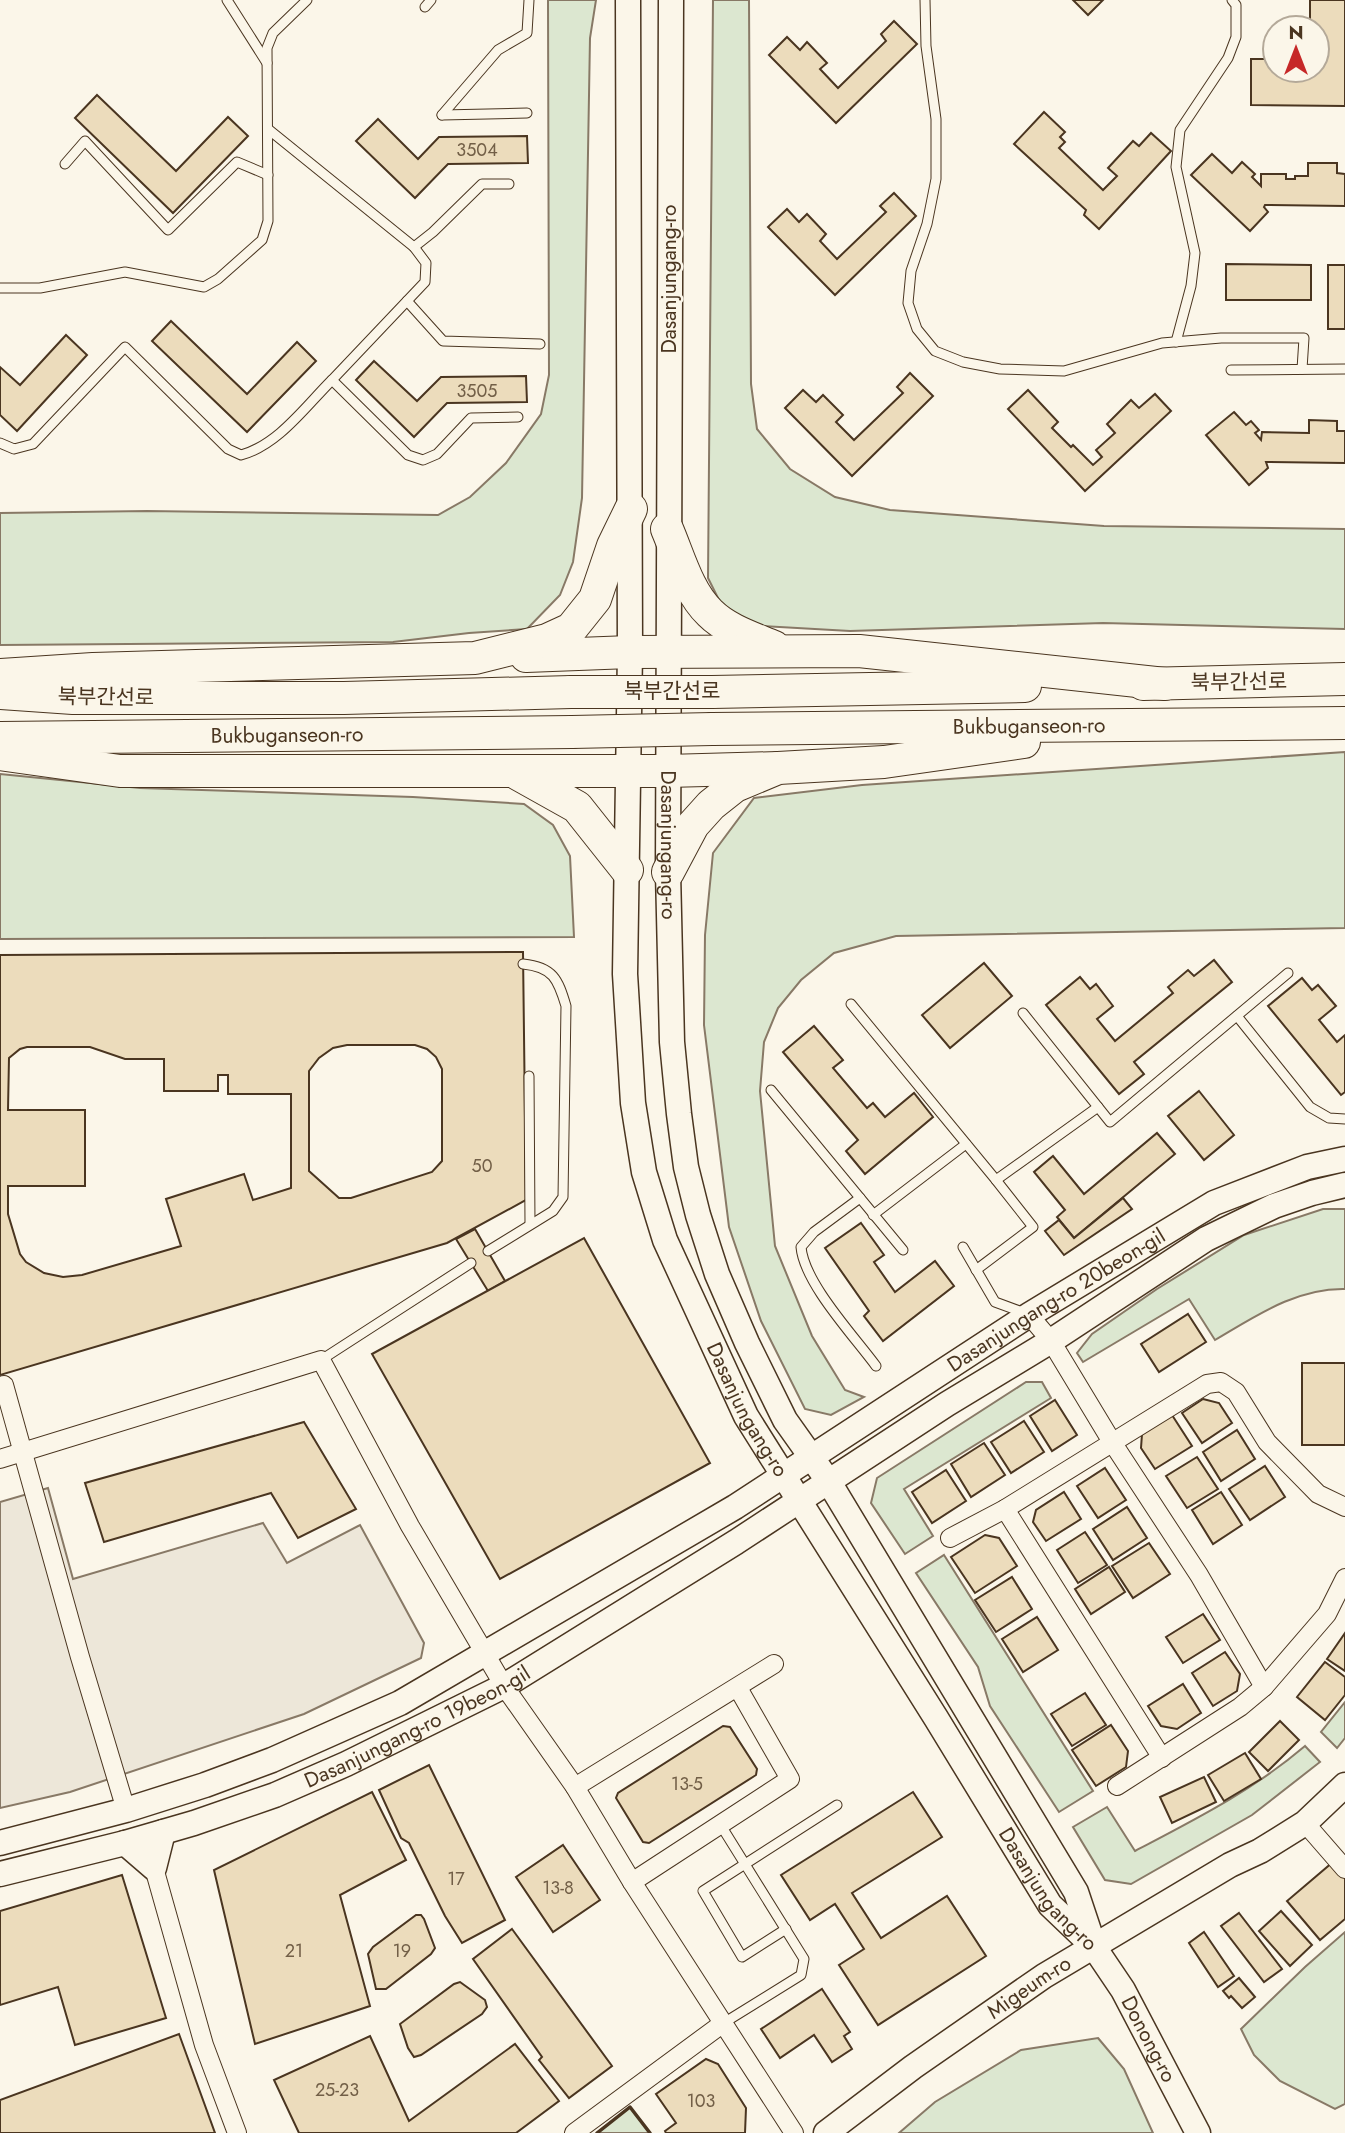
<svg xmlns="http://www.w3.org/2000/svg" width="1345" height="2133" viewBox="0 0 1345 2133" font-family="Jost,'Noto Sans KR',sans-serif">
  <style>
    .green { fill: #dce7d0; stroke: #887966; stroke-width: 2 }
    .parking { fill: #ede7d9; stroke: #887966; stroke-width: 2 }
    .building { fill: #ecdcbc; stroke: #4a3520; stroke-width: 2; fill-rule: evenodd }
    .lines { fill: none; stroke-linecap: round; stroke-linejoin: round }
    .lane-casing { stroke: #4a3520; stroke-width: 11 }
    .street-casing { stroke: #4a3520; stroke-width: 20 }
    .secondary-casing { stroke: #4a3520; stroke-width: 27 }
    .highway-casing { stroke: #4a3520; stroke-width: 34 }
    .lane { stroke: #fbf6e9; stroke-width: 9 }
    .street { stroke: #fbf6e9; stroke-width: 18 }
    .secondary { stroke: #fbf6e9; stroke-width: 24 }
    .highway { stroke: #fbf6e9; stroke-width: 32 }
    .highway-bridge-casing { stroke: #4a3520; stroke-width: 34; stroke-linecap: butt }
    .highway-bridge { stroke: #fbf6e9; stroke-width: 32 }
    .wall { stroke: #4a3520; stroke-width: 3.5 }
    .labels { text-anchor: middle; stroke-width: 5; stroke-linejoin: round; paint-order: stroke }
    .number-label { font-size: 18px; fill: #725f47 }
    .street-label { font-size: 21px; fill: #4a3520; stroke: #fbf6e9 }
  </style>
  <rect width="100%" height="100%" fill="#fbf6e9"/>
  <g class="green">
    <path d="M548,0h48l-6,38 -8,460 -9,64 -13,33 -33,34 -58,4 -76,9 -393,3v-132l147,-2 291,4 32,-18 36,-34 35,-49 8,-39z"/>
    <path d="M713,0h36l2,384 6,45 33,40 45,28 55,13 214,16 241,3v100l-242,-6 -253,8 -90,-5 -36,-16 -16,-32z"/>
    <path d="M1345,752v176l-449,8 -62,17 -33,27 -23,28 -14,34 -4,49 15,155 37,90 33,54 19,7 -33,18 -26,-6 -44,-88 -32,-94 -25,-202 1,-90 8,-82 41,-55 108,-13z"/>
    <path d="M0,774l140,14 273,9 111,7 29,21 17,31 4,81 -574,2z"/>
    <path d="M1323,1209h22v80c-49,-1 -89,27 -130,51l-26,-41 -106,63 -6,-9 15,-19 65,-45 87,-54z"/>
    <path d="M1026,1382h16l9,16 -147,91 29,47 -28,18 -34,-51 6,-25z"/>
    <path d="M944,1555l149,236 -34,21 -69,-106 -12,-39 -62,-94z"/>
    <path d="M1345,1702v36l-8,10 -16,-16z"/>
    <path d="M1305,1746l15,16 -68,53 -121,69 -26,-4 -32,-53 34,-20 28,44c61,-32 117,-60 170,-105z"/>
    <path d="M1345,1932v172l-10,5 -55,-28 -26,-26 -13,-26 64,-62z"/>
    <path d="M1098,2038l26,31 29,64h-254l36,-31 86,-52z"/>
    <path d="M630,2107l20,26h-53z"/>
  </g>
  <path class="parking" d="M48,1488l25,91 190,-56 24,40 73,-38 64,118 -3,15 -117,56 -234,78 -70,16v-306z"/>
  <g class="building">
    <path d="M1073,0h30l-15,15z"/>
    <path d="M1310,0h35v106l-94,-1v-46h24v11h42v-42h-7z"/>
    <path d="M894,21l23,23 -81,79 -67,-68 18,-18 13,13 7,-8 20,21 -7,6 18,19 48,-47 -5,-7z"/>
    <path d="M97,95l79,76 52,-54 20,19 -75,77 -98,-95z"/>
    <path d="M1044,112l21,20 -5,5 5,5 -6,6 44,42 14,-14 -9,-8 25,-27 6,5 12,-13 20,18 -72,78 -15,-14 2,-5 -72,-66z"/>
    <path d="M378,119l40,40 21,-22 88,-1 1,27 -80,1 -33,34 -59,-57z"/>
    <path d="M1212,154l20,19 10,-11 13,12 -3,3 9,9v-12h25v5h9v-3h13v-13h29v10l8,1v32l-80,-1 -1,2 4,5 -18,19 -59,-56z"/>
    <path d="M894,193l22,23 -81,79 -67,-68 19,-18 12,13 8,-8 19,20 -6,7 17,18 49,-47 -6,-6z"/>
    <path d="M1226,264l85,1v35h-85z"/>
    <rect x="1328" y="265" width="17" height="64"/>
    <path d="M171,321l76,73 50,-52 19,19 -69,71 -95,-91z"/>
    <path d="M66,335l21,20 -70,76 -17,-16v-48l20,18z"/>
    <path d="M374,361l43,40 24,-24 85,-1 1,26 -80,1 -33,34 -58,-57z"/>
    <path d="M910,373l23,23 -81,80 -67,-68 18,-18 13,12 7,-7 20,20 -7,7 18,18 49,-47 -6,-6z"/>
    <path d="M1028,390l30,32 -6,6 19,19 2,-2 20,20 9,-8 -6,-7 19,-17 -8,-9 24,-24 8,8 16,-14 16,17 -86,80 -77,-82z"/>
    <path d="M1234,412l12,13 5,-4 8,9 -4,3 6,7 1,-8 47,1v-13l28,1v10h8v32l-79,-1 2,6 -19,17 -43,-50z"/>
    <path d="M523,952l3,248 -79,43 -447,132v-420zM347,1045h68l12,4 9,8 6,12v92l-10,11 -81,26h-12l-30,-27v-100l10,-13 14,-10zM27,1047h63l35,12h39v32h54v-16h10v19h63v94l-38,12 -9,-26 -78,25 15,47 -99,29 -19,2 -19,-4 -18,-11 -6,-8 -12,-40v-28h77v-76h-77l1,-52 11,-9z"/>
    <path d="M1214,960l18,22 -98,80 10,12 -25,20 -73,-89 34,-28 10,12 6,-5 17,22 -16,13 18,22 58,-48 -5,-6 20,-17 6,6z"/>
    <path d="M984,963l28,33 -62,52 -28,-33z"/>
    <path d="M1302,978l10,12 6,-5 18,21 -17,14 18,22 8,-7v57l-4,3 -73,-89z"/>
    <path d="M814,1026l29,34 -10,8 34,40 6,-5 12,14 29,-24 19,24 -68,57 -19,-23 12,-11 -75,-88z"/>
    <path d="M1199,1091l35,44 -30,25 -36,-44z"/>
    <path d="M1157,1133l18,21 -101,84 -17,-21 8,-7 -31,-38 19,-16 31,38z"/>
    <path d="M1123,1198l9,11 -68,46 -19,-24 14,-11 15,18z"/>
    <path d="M861,1223l23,32 -10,7 21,30 40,-31 19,25 -71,55 -19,-25 5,-5 -44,-63z"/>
    <path d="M475,1229l30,52 -17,10 -32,-52z"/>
    <path d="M584,1238l126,225 -210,116 -128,-225z"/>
    <path d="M1188,1314l18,28 -47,30 -18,-28z"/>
    <rect x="1302" y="1363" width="43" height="82"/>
    <path d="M1203,1399l16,4 13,20 -30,20 -20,-30z"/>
    <path d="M1055,1400l22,35 -25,16 -22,-35z"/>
    <path d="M1172,1415l20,31 -37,23 -14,-21 1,-14z"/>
    <path d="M1024,1421l20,31 -33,21 -20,-31z"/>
    <path d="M304,1422l52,87 -58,29 -27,-45 -167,49 -19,-59z"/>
    <path d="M1237,1430l18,29 -34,22 -18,-29z"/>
    <path d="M984,1443l21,32 -34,22 -20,-33z"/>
    <path d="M1197,1457l21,32 -31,19 -21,-32z"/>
    <path d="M1265,1466l20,31 -35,23 -21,-31z"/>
    <path d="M1105,1468l21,32 -28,18 -21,-32z"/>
    <path d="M946,1470l20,31 -34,22 -20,-31z"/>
    <path d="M1064,1492l17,27 -35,22 -13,-19 3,-12z"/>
    <path d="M1221,1492l21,33 -29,19 -21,-34z"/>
    <path d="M1127,1507l20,31 -34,22 -20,-31z"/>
    <path d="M1085,1532l22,33 -29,18 -21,-33z"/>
    <path d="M985,1535l14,3 18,28 -42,27 -24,-36z"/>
    <path d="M1149,1543l21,31 -37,24 -21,-32z"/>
    <path d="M1109,1567l16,25 -34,22 -16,-25z"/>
    <path d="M1012,1577l20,32 -36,23 -21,-32z"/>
    <path d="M1203,1614l17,26 -37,23 -17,-26z"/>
    <path d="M1037,1617l21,33 -35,22 -21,-33z"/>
    <path d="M1345,1633v38l-18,-12z"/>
    <path d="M1225,1652l15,22 -3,17 -24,15 -21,-33z"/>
    <path d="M1325,1662l20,15v18l-20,25 -28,-23z"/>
    <path d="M1183,1684l18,29 -24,16 -16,-3 -13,-20z"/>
    <path d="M1085,1693l21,32 -34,21 -21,-32z"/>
    <path d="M1280,1721l19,19 -31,31 -19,-19z"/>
    <path d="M1111,1725l17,26 -2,16 -30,19 -24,-36z"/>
    <path d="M723,1726l7,1 27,42 -1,6 -107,68 -6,-1 -27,-44 2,-5z"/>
    <path d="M1245,1753l16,26 -37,22 -16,-26z"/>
    <path d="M429,1765l76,155 -43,23 -17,-27 -36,-73 -8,-5 -22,-48z"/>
    <path d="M1204,1777l12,25 -44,21 -12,-26z"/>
    <path d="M372,1792l34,68 -66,35 30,111 -115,38 -41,-174z"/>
    <path d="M913,1792l29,45 -90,56 29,45 66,-42 39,60 -108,69 -39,-60 25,-16 -29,-45 -25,16 -29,-45z"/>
    <path d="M563,1845l37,55 -47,32 -37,-55z"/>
    <path d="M1333,1862l12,14v43l-25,21 -33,-39z"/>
    <path d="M122,1875l44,143 -91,27 -17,-58 -58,18v-94z"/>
    <path d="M1281,1911l31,34 -22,21 -31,-35z"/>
    <path d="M1239,1913l43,56 -18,13 -43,-56z"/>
    <path d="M416,1915h5l3,4 11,29 -4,6 -45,35h-10l-8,-35 5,-7z"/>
    <path d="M512,1929l100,137 -43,32 -30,-38 3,-3 -69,-98z"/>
    <path d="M1204,1932l30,44 -16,11 -29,-44z"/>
    <path d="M1239,1978l16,19 -13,11 -11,-12 -2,2 -6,-7z"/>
    <path d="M460,1982l25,18 2,7 -5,7 -61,41 -7,2 -6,-9 -8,-24 54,-40z"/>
    <path d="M822,1989l28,43 -6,4 8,13 -20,13 -18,-27 -34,23 -19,-29z"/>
    <path d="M179,2034l36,99h-215v-33z"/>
    <path d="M370,2036l39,85 106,-77 44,57 -43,32h-217l-25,-53z"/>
    <path d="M706,2059l12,5 28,44 -1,25h-79l-1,-2 11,-8 -20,-29z"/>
  </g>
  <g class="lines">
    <defs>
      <g id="lane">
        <path d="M227,0l40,63"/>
        <path d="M925,0l1,46 10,73v60l-9,45 -16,47 -3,32 9,26 18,22 28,11 37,7 64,2 98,-28 59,-5h83l-2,31"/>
        <path d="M425,7l6,-7"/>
        <path d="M442,115l56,-65 29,-17 2,-33"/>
        <path d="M442,115l85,-2"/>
        <path d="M268,129l146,118 12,16 -1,19 -93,98"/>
        <path d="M65,164l20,-23 83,89 69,-68 31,13"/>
        <path d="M414,247l19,-15 49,-48h27"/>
        <path d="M0,288h40l85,-16 79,15 14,-8 44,-39 6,-19 -1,-173 6,-15 34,-33"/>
        <path d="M407,301l36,40 97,3"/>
        <path d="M1176,342l15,-56 4,-33 -19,-86 4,-37 48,-72 8,-21v-32l-4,-5"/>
        <path d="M1231,370l114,-1"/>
        <path d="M0,443l14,6 19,-5 92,-97 103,102 13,6c37,-10 64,-48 91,-75l76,75 15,5 14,-6 34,-36 47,-1"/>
        <path d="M851,1004l145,176 102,-73"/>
        <path d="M1023,1013l87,109 178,-149"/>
        <path d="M1237,1016l73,91 19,11 16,1"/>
        <path d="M529,1076l1,148"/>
        <path d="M771,1090l132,160"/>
        <path d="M860,1198l-46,34 -13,15c3,36 53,89 75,119"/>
        <path d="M873,1215l93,-71"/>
        <path d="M963,1247l32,55 30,11"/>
        <path d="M488,1251l65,-40 10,-14 3,-191c-8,-27 -13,-39 -43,-42"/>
        <path d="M976,1270l57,-43 -37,-47"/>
        <path d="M321,1360l150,-97"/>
        <path d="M720,1824l84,135 -3,16 -79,49"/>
        <path d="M786,1929l-44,28 -39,-66 134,-86"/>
      </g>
      <g id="street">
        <path d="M1029,1315l22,26 61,101 87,133 65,112"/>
        <path d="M4,1385l76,272 46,153"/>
        <path d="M0,1459l321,-99 89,166 94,160 71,101 57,95 162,251"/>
        <path d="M950,1538l55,-29"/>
        <path d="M1162,1758l-157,-249 202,-125 14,-2 15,10 31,50 51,52 27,13"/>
        <path d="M1117,1786l123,-79 24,-20 63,-73 18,-36"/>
        <path d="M575,1787l199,-123"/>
        <path d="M1305,1823l40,46"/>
        <path d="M154,1868l50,177 33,88"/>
        <path d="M632,1882l158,-103 -52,-91"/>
        <path d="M574,2133l148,-109"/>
      </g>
      <g id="secondary">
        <path id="s1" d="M628,0l2,652 -5,322 8,129 11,69 21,68 81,176 190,302 114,187 44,42 29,43 75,143"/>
        <path id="s2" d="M671,0l-3,872 4,170 7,72 7,53 12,48 19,59 30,69 38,77 44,62 247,410 17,51"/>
        <path id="s3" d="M0,1843l126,-33 79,-25 67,-25 128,-57 335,-196 294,-192 185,-112 93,-36 38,-8"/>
        <path d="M125,1843l29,25 9,-36"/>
        <path id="s4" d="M0,1874l125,-31 69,-20 81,-28 71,-31 158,-78 232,-144 211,-138 104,-63 155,-102 68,-33 38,-13 33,-8"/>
        <path id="s5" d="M826,2133l87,-66 131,-91 186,-111 30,-14 45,-28 40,-38"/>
      </g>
      <g id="highway">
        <path d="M667,529c12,28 21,63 43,84 17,17 43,25 64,34"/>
        <path d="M526,656l104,-4 229,-1 306,33"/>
        <path d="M0,675l93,-6 382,-11 72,-18 24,-11 24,-30 18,-53 18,-37"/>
        <path d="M1143,684l202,-5"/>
        <path d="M712,692l313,-6"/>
        <path d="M0,693l73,5h271l227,-6"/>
        <path id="s6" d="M712,729l633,-6"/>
        <path id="s7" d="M0,738l572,-6"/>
        <path d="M0,754l120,17h547l111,-3"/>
        <path d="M518,774l59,33 50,63"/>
        <path d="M668,872l25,-47 18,-20 24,-19 43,-18 106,-6 140,-20"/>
      </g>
    </defs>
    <use href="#lane" class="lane-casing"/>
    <use href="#street" class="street-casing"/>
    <use href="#secondary" class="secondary-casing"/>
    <use href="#highway" class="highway-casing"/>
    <use href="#lane" class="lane"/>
    <use href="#street" class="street"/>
    <use href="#secondary" class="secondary"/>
    <use href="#highway" class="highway"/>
    <defs>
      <g id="highway-bridge">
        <path d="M571,692h141"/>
        <path d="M572,732l140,-3"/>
      </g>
    </defs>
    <use href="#highway-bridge" class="highway-bridge-casing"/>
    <use href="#highway-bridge" class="highway-bridge"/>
    <path class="wall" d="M597,2133l33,-26 20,26"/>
  </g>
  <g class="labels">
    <g class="number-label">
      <text x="477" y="156">3504</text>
      <text x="477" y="397">3505</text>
      <text x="482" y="1172">50</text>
      <text x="687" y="1790">13-5</text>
      <text x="456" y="1885">17</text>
      <text x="558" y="1894">13-8</text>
      <text x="294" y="1957">21</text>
      <text x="402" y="1957">19</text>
      <text x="337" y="2096">25-23</text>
      <text x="701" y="2107">103</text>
    </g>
    <g class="street-label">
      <text transform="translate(669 279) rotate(-90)" y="7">Dasanjungang-ro</text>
      <text transform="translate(1239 682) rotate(-1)" y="7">북부간선로</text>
      <text x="672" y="698">북부간선로</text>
      <text transform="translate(106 697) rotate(1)" y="7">북부간선로</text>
      <text dy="7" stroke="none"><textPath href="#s6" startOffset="317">Bukbuganseon-ro</textPath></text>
      <text dy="7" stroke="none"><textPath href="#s7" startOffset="287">Bukbuganseon-ro</textPath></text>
      <text dy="7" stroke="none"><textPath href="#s2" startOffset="845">Dasanjungang-ro</textPath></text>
      <text dy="7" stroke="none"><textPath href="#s3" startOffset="1195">Dasanjungang-ro 20beon-gil</textPath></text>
      <text dy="7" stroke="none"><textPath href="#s1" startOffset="1433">Dasanjungang-ro</textPath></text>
      <text dy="7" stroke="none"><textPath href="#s4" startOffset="444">Dasanjungang-ro 19beon-gil</textPath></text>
      <text dy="7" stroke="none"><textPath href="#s1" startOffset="2000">Dasanjungang-ro</textPath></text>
      <text dy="7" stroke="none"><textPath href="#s5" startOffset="250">Migeum-ro</textPath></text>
      <text dy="7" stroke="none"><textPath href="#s1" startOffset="2182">Donong-ro</textPath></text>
    </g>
  </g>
  <g transform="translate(1296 49)"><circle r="33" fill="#fbf6e9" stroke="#b4a999" stroke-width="2"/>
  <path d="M0-5L12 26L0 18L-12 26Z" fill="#c62828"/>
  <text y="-10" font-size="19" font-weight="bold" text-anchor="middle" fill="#4a3520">N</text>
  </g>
</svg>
